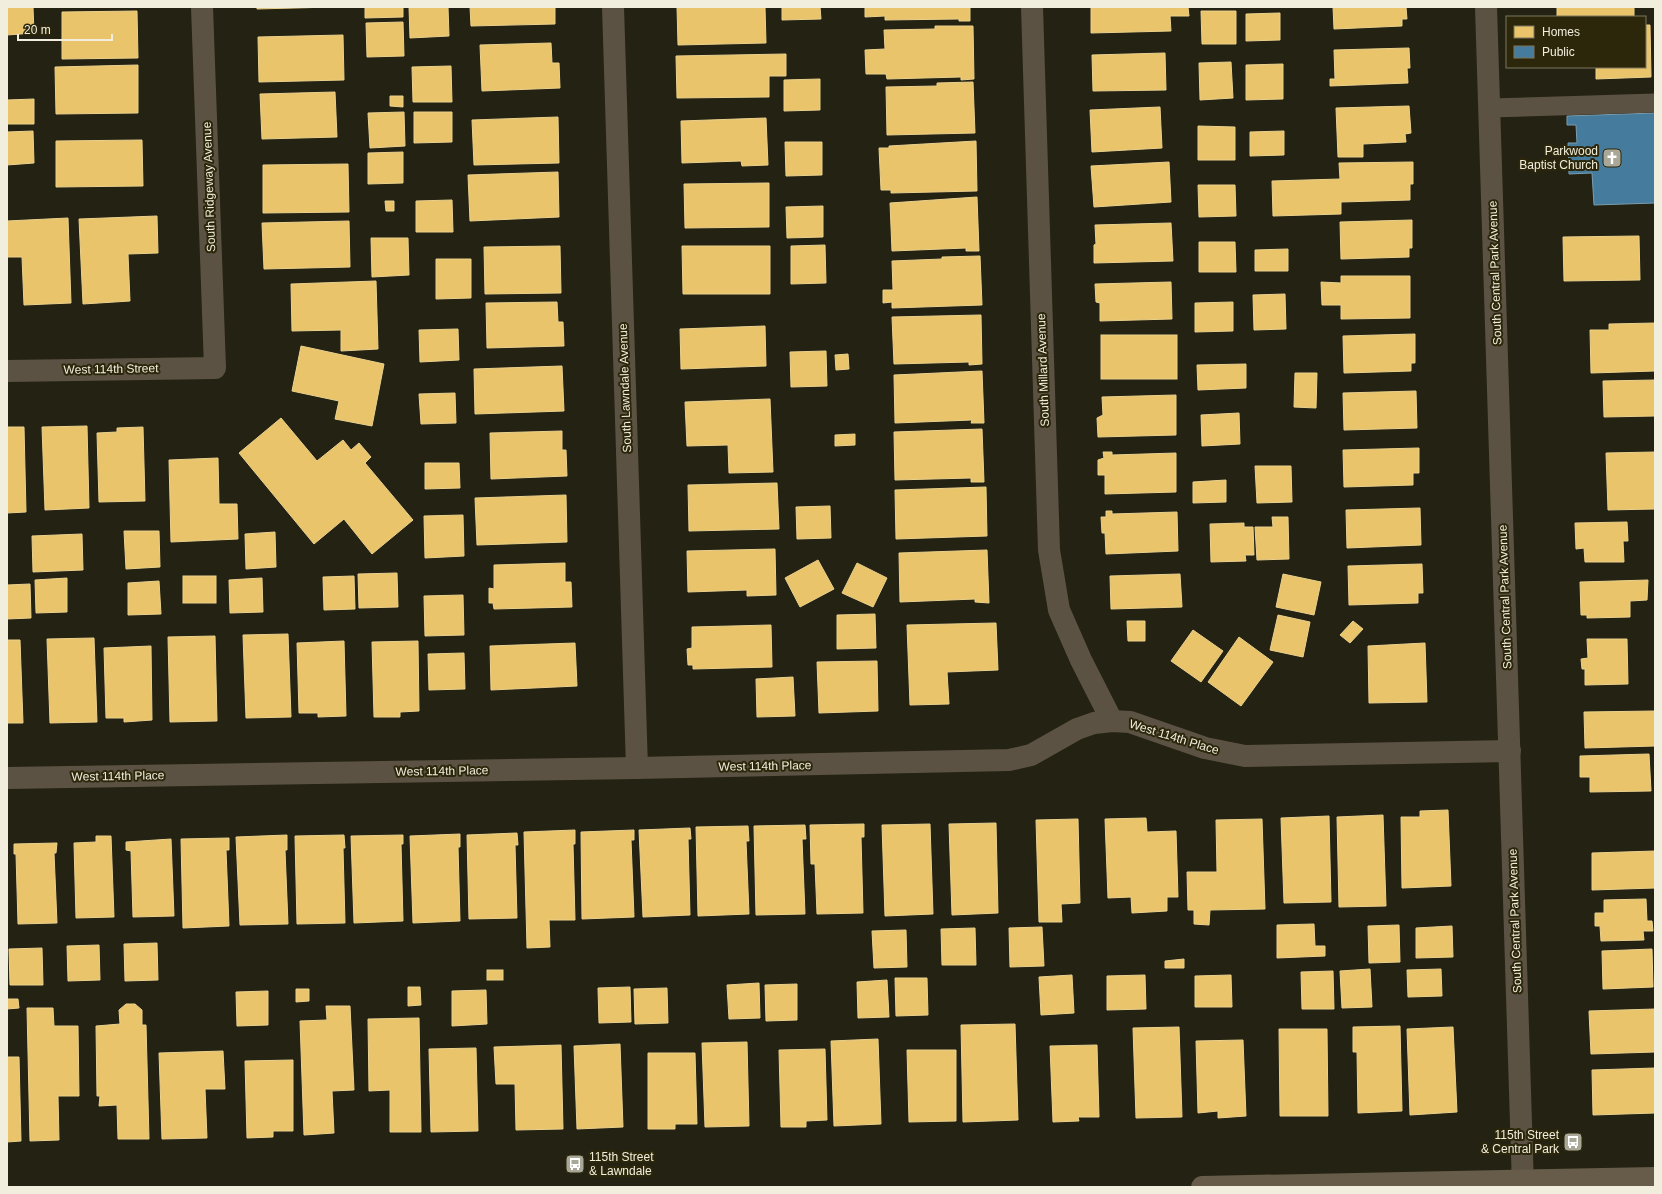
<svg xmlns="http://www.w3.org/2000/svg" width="1662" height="1194" viewBox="0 0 1662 1194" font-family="Helvetica,sans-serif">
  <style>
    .homes { fill: #e9c46a; stroke: #ebd18d }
    .public { fill: #457b9d; stroke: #799eb0 }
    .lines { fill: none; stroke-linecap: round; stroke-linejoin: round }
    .lane { stroke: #5b5243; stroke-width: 19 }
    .street { stroke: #5b5243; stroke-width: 22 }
    .secondary { stroke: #665c49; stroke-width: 22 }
    .labels { text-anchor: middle; stroke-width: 4; stroke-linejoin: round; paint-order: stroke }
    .poi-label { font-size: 12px; fill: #f1eede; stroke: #2c270b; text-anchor: end }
    .street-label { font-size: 12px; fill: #f1eede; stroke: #2c270b }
  </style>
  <rect width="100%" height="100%" fill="#242213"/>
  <g class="homes">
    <path d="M7,7h26l1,26 -27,2z"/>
    <path d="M257,7h75l-75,2z"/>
    <path d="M365,7h38v10l-38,1z"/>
    <path d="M409,7h39l1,29 -39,2z"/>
    <path d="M470,7h85v17l-84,2z"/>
    <path d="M677,7h88l1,36 -88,2z"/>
    <path d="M782,7h38l1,12 -39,1z"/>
    <path d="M865,7h105v14h-11v-2l-74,1v-4l-20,1z"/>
    <path d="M1091,7h97l1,9h-19l1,15 -80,2z"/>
    <path d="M1333,7h73l1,12h-5v7l-68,3z"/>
    <rect x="1557" y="7" width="77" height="10"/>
    <path d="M137,11l1,47 -76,1v-47z"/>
    <path d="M1201,11h35v33h-34z"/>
    <path d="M1280,13v27l-34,1v-27z"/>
    <path d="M403,22l1,34 -37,1 -1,-34z"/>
    <path d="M1645,25h5l1,52 -55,2v-12h49z"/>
    <path d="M935,26h38l1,53 -13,1v-3l-74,2 -1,-5h-20l-1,-24 20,-1 -1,-19 51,-1z"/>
    <path d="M343,35l1,45 -85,2 -1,-45z"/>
    <path d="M551,43l1,20h7l1,25 -78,3 -2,-46z"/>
    <path d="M1409,48l1,20h-3l1,15 -78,3v-7h5l-1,-29z"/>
    <path d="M1165,53l1,37 -73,1 -1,-36z"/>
    <path d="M786,54v22h-17v21l-92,1 -1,-42z"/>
    <path d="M1231,62l2,36 -33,2 -1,-37z"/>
    <path d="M1283,64v35l-37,1v-35z"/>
    <path d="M138,65v48l-82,1 -1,-47z"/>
    <path d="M451,66l1,36h-39l-1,-35z"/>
    <path d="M820,79v31l-36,1v-31z"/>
    <path d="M973,82l2,51 -88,2 -1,-48 51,-1v-3z"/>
    <path d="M335,92l2,45 -75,2 -2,-45z"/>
    <path d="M390,96h13v11l-13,-1z"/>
    <path d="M34,99v25h-27v-24z"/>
    <path d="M1409,106l2,27 -6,1 1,8 -43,2v13h-25l-2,-49z"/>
    <path d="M1160,107l2,41 -70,4 -2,-42z"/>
    <path d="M404,112l1,34 -35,2 -2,-35z"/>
    <path d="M414,112h38v30l-38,1z"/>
    <path d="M558,117l1,46 -85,2 -2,-45z"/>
    <path d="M766,118l2,47 -26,1 -1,-5 -59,2 -1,-42z"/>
    <path d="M1198,126l37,1v33h-37z"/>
    <path d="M33,131l1,32 -27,2v-33z"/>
    <path d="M1284,131v24l-34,1v-24z"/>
    <path d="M142,140l1,46 -87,1v-46z"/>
    <path d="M976,141l1,50 -86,2v-3h-10l-2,-42h10v-2z"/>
    <path d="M785,142h37v33l-36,1z"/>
    <path d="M403,152v31l-35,1v-31z"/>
    <path d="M1169,162l2,40 -77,5 -3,-41z"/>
    <path d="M1413,162v22h-3v16l-69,2v12l-68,2 -1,-35 68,-2 -1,-16z"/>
    <path d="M348,164l1,48 -86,1v-48z"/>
    <path d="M558,172l1,45 -89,4 -2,-46z"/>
    <path d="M769,183v44l-84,1 -1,-44z"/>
    <path d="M1198,185h37l1,31 -37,1z"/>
    <path d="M977,197l2,54h-13v-3l-74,3 -2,-48z"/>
    <path d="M452,200l1,32h-37v-31z"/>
    <path d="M385,201h9v10h-8z"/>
    <path d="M823,206v31l-36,1 -1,-31z"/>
    <path d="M157,216l1,37 -30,1 2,47 -47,3 -4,-85z"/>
    <path d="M68,218l3,85 -47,2 -2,-48h-15v-36z"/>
    <path d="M1412,220v28h-3v9l-68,2 -1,-37z"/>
    <path d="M349,221l1,46 -86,2 -2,-46z"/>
    <path d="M1171,223l2,38 -79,2v-18l2,-1 -1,-19z"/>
    <path d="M1639,236l1,44 -76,1 -1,-44z"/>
    <path d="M371,238h37l1,37 -37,2z"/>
    <path d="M1199,242h36l1,30h-37z"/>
    <path d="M825,245l1,38 -35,1v-38z"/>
    <path d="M560,246l1,47 -76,1 -1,-47z"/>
    <path d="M682,246h88v48h-87z"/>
    <path d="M1288,249v22h-33v-21z"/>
    <path d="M980,256l2,49 -90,3v-6l-9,1v-13h10l-1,-29 50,-2v-2z"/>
    <path d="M436,259h35v39l-35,1z"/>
    <path d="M1341,276h69v42l-69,1v-14h-19l-1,-23 20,1z"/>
    <path d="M376,281l2,68 -37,2v-21l-49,1 -1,-47z"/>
    <path d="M1171,282l1,37 -72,2v-18l-4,-1 -1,-18z"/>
    <path d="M1285,294l1,35 -32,1 -1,-35z"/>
    <path d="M557,302l1,20h5l1,24 -77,2 -1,-45z"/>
    <path d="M1233,302v29l-38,1v-29z"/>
    <path d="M981,315l1,49 -13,1v-3l-75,2 -2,-47z"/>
    <path d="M1655,323v48l-64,2 -1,-43h19v-6z"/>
    <path d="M765,326l1,40 -85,3 -1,-40z"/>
    <path d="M458,329l1,31 -39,2 -1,-32z"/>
    <path d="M1415,334v29h-4v8l-67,2 -1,-37z"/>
    <rect x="1101" y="335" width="76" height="44"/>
    <path d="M301,346l83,18 -12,62 -37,-7 4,-18 -47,-10z"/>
    <path d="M826,351l1,35 -36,1 -1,-35z"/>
    <path d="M848,354l1,15 -13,1 -1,-15z"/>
    <path d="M1246,364v24l-48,2 -1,-25z"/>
    <path d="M562,366l2,45 -89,3 -1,-45z"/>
    <path d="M982,371l2,52h-13l1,-3 -77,3 -1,-48z"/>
    <path d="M1295,373h22l-1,35 -22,-1z"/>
    <path d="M1655,380v36l-51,1 -1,-36z"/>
    <path d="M1416,391l1,37 -73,2 -1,-37z"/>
    <path d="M455,393l1,30 -35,1 -2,-30z"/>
    <path d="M1176,395v40l-78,2 -1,-19 6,-3 -1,-18z"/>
    <path d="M770,399l3,73 -44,1 -1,-28 -41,1 -2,-44z"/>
    <path d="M1239,413l1,31 -38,2 -1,-31z"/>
    <path d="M281,418l36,43 26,-21 8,10 8,-7 12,14 -6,6 48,57 -41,34 -28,-35 -30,25 -75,-91z"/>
    <path d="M87,426l2,82 -44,2 -3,-83z"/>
    <path d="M7,427h17l2,85 -19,1z"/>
    <path d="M143,427l2,74 -46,1 -2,-69 20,-1v-4z"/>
    <path d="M982,429l2,53h-13v-4l-76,2 -1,-48z"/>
    <path d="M562,431v19h4l1,26 -76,3 -1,-46z"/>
    <path d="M855,434v11l-20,1v-11z"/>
    <path d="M1419,448v25h-6v12l-69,2 -1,-37z"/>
    <path d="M1103,452h9v3l64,-2v39l-71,2v-19h-7v-15l6,-2z"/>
    <path d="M1655,452v57l-47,1 -2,-57z"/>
    <path d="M218,458l1,46h18l1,35 -67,3 -2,-82z"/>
    <path d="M425,463h34l1,25 -35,1z"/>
    <path d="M1255,466h36l1,36 -35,1z"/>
    <path d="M1226,480v22l-33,1v-21z"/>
    <path d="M777,483l2,46 -90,2 -1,-46z"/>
    <path d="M986,487l1,49 -91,3 -1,-49z"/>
    <path d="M566,495l1,47 -90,3 -2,-47z"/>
    <path d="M830,506l1,32 -34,1 -1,-32z"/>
    <path d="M1420,508l1,37 -74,3 -1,-38z"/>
    <path d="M1106,511h6v3l65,-2 1,39 -72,3 -1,-21h-3l-1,-16h5z"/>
    <path d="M463,515l1,41 -39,2 -1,-42z"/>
    <path d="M1272,517h16l1,42 -32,1 -2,-33h18z"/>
    <path d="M1627,522l1,19h-5l1,21h-39l-1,-14 -8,1 -1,-26z"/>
    <path d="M1244,523v4h9l1,28h-9l1,6 -35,1 -1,-38z"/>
    <path d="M124,531h35l1,36 -34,2z"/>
    <path d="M275,532l1,35 -30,2 -1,-35z"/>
    <path d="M82,534l1,36 -50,2 -1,-36z"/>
    <path d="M775,549l1,46 -29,1v-6l-59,2 -1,-41z"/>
    <path d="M987,550l2,53 -14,-1v-3l-75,3 -1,-49z"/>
    <path d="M818,560l16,29 -34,18 -15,-29z"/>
    <path d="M565,563v19h6l1,25 -78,2 -1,-6h-4v-15l5,1v-24z"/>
    <path d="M857,563l30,15 -14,29 -31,-14z"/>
    <path d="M1422,564l1,29h-5v10l-69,2 -1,-39z"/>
    <path d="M397,573l1,34 -39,1 -1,-34z"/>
    <path d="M1180,574l2,33 -71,2 -1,-33z"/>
    <path d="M1283,574l38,8 -7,33 -38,-8z"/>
    <rect x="183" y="576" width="33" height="27"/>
    <path d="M354,576l1,33 -31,1 -1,-33z"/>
    <path d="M67,578v34l-31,1 -1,-33z"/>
    <path d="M262,578l1,34 -33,1 -1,-33z"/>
    <path d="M1648,580l-1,20 -17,1v16l-43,1v-3h-6l-1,-33z"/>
    <path d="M159,581l2,33 -33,1v-32z"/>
    <path d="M30,584l1,34 -24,1v-34z"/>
    <path d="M463,595l1,40 -39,1 -1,-40z"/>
    <path d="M875,614l1,34 -39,1v-34z"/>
    <path d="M1278,615l32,7 -7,35 -33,-7z"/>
    <path d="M1127,621h18v20h-17z"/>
    <path d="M1353,621l10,8 -13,14 -10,-8z"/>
    <path d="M996,623l2,47 -51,2 2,32 -39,1 -3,-80z"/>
    <path d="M771,625l1,42 -79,2v-4h-5l-1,-16 5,-1v-21z"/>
    <path d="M1193,630l30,21 -22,31 -30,-21z"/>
    <path d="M288,634l3,83 -45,1 -3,-83z"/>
    <path d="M215,636l2,85 -47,1 -2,-85z"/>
    <path d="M1239,637l34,25 -32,44 -33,-24z"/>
    <path d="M94,638l3,84 -47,1 -3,-84z"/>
    <path d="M1587,639h40l1,45 -43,1v-16h-3l-1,-10 7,-1z"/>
    <path d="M7,640h13l3,83h-16z"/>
    <path d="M344,641l2,75 -28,1v-4h-19l-2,-70z"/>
    <path d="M418,641l1,70 -19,1v5h-26l-2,-75z"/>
    <path d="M575,643l2,43 -86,4 -1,-44z"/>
    <path d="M1425,643l2,59 -58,1 -1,-57z"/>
    <path d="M151,646l1,74 -28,2v-4h-18l-2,-70z"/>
    <path d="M464,653l1,36 -36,1 -1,-36z"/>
    <path d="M877,661l1,50 -59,2 -2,-51z"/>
    <path d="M793,677l2,39 -38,1 -1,-38z"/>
    <path d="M1655,711v35l-70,2 -1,-36z"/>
    <path d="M1649,754l2,37 -61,1v-15h-10v-21z"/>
    <path d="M1448,810l3,76 -49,2 -1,-71h19v-6z"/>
    <path d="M1383,815l3,91 -47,1 -2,-90z"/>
    <path d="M1329,816l2,86 -47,1 -3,-85z"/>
    <path d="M1146,818l1,14 29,-1 2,66h-11v14l-35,2 -1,-16 -23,1 -3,-79z"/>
    <path d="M1078,819l2,84 -19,1 1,18h-23l-3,-102z"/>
    <path d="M1262,819l3,90 -55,1 -1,15 -15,-1v-14h-6l-1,-38h30l-1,-52z"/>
    <path d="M996,823l2,90 -46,2 -3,-91z"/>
    <path d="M864,824v13h-3l2,76 -46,1 -2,-50h-4l-1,-39z"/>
    <path d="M930,824l3,90 -48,2 -3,-91z"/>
    <path d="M805,825l1,14h-4l3,75 -49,1 -2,-89z"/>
    <path d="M748,826l1,15h-3l3,73 -51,2 -2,-89z"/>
    <path d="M690,828l1,11h-3l2,76 -47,2 -4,-87z"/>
    <path d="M575,830v14h-2l2,76h-26l1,27 -23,1 -3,-116z"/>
    <path d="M634,830v10h-3l3,77 -52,2 -1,-87z"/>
    <path d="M517,833l1,12h-3l2,73 -48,1 -2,-84z"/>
    <path d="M460,834v13h-2l2,74 -47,2 -3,-87z"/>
    <path d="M287,835v15h-2l3,74 -48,1 -4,-88z"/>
    <path d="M344,835l1,13h-2l2,75 -48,1 -2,-88z"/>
    <path d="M403,835v9h-2l2,77 -49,2 -3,-87z"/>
    <path d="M96,836h15l3,81 -38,1 -2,-75 22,-1z"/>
    <path d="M229,838v12h-3l3,76 -46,2 -2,-89z"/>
    <path d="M171,839l3,77 -41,1 -2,-66 -5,-1v-8z"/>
    <path d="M57,843l-1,10h-2l3,70 -39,1 -2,-70h-2v-10z"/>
    <path d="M1655,851v37l-63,2v-37z"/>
    <path d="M1646,899l1,22h5l1,10h-10l1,9 -43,1 -1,-15h-5v-13h9v-13z"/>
    <path d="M1314,924l1,22h10v10l-48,2v-33z"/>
    <path d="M1399,925l1,37 -31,1 -1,-37z"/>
    <path d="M1452,926l1,31 -37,1v-30z"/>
    <path d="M1042,927l2,39 -34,1 -1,-39z"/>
    <path d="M975,928l1,37h-34l-1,-36z"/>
    <path d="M906,930l1,37 -33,1 -2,-37z"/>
    <path d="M157,943l1,37 -33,1 -1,-37z"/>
    <path d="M99,945l1,35 -32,1 -1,-35z"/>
    <path d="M42,948l1,37h-33l-1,-36z"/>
    <path d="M1652,949l1,38 -50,2 -1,-38z"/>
    <path d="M1184,959v9h-19v-7z"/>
    <path d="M1370,969l2,38 -30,1 -2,-37z"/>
    <path d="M1441,969l1,27 -34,1 -1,-27z"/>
    <rect x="487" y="970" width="16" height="10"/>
    <path d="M1333,971l1,38h-32l-1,-37z"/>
    <path d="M1072,975l2,38 -33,2 -2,-38z"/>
    <path d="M1145,975l1,34 -39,1v-34z"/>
    <path d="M1231,975l1,32h-37v-31z"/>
    <path d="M895,978h32l1,37 -32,1z"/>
    <path d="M887,980l2,37 -31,1 -1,-36z"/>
    <path d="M759,983l1,35 -31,1 -2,-34z"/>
    <path d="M797,984v36l-31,1 -1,-36z"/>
    <path d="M408,987h12l1,18 -13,1z"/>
    <path d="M630,987l1,35 -32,1 -1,-35z"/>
    <path d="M667,988l1,35 -33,1 -1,-35z"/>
    <path d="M296,989h13v12l-13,1z"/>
    <path d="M486,990l1,34 -35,2v-35z"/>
    <path d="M268,991v34l-31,1 -1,-34z"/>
    <path d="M7,999h11l1,9 -12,1z"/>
    <path d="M126,1004h9l7,6v15h4l3,114h-31l-1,-34 -18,1 1,-10h-3l-1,-70 24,-2 -1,-14z"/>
    <path d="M326,1006h24l4,84 -22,1 2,42 -30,2 -4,-114 27,-1z"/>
    <path d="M27,1008h26l1,18h24l1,70h-21l1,44 -29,1z"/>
    <path d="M1655,1009v43l-64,2 -2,-43z"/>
    <path d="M419,1018l2,114h-31v-42l-21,1 -1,-72z"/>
    <path d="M1015,1024l3,96 -55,2 -2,-97z"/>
    <path d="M1400,1026l2,85 -44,2 -1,-61h-4v-25z"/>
    <path d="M1179,1027l3,90 -46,1 -3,-90z"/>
    <path d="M1453,1027l4,85 -47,3 -3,-86z"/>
    <path d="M1279,1029h48l1,87h-48z"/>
    <path d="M878,1039l3,85 -47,2 -3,-85z"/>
    <path d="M1243,1040l3,76 -28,2v-7l-20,2 -2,-72z"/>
    <path d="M747,1042l2,84 -44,1 -3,-84z"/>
    <path d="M620,1044l3,83 -46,2 -3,-83z"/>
    <path d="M561,1045l2,84 -47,1 -1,-46h-19l-2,-37z"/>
    <path d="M1097,1045l2,72h-21l1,4 -26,1 -3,-76z"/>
    <path d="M476,1048l2,83 -47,1 -2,-83z"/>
    <path d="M825,1049l2,71 -21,1v6h-25l-2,-77z"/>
    <path d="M907,1050h49v71l-47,1z"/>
    <path d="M223,1051l2,38h-20l2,49 -45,1 -3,-86z"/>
    <path d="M648,1053h47l2,71h-22v5h-27z"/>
    <path d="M7,1057h12l2,84 -14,1z"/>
    <path d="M293,1060v71h-20v6l-26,1 -2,-77z"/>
    <path d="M1655,1068v45l-62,2 -1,-45z"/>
  </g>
  <path class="public" d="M1655,113v90l-61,2 -2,-32 -23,1 -1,-31h9l-1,-18h-9v-9z"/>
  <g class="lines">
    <path class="lane" d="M1490,108l165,-5"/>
    <g class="street">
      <path d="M613,7l24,761"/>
      <path d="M1032,7l17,543 10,60 22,50 31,61"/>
      <path d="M1486,7l37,1180"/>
      <path d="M7,371l208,-3 -13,-361"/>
      <path d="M7,778l630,-10 372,-8 22,-5 46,-26 17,-6 18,-2 18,1 75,26 40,8 265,-5"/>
    </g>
    <path class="secondary" d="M1202,1187l453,-9"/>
  </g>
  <defs>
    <symbol id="church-square" viewBox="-11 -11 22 22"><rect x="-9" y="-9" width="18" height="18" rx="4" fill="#a9a797" stroke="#2c270b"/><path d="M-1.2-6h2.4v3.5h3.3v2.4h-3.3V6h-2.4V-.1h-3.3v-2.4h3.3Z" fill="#fff"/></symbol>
    <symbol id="bus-square" viewBox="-11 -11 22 22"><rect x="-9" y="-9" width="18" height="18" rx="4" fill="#a9a797" stroke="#2c270b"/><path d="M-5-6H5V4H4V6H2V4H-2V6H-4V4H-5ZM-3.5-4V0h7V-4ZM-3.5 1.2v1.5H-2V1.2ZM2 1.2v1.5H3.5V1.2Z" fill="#fff"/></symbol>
  </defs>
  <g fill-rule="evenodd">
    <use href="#church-square" x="1601" y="147" width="22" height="22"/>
    <use href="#bus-square" x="1562" y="1131" width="22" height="22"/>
    <use href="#bus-square" x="564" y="1153" width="22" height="22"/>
  </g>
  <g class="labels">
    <g class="poi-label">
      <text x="1598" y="155">Parkwood<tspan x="1598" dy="14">Baptist Church</tspan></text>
      <text x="1559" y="1139">115th Street<tspan x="1559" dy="14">&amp; Central Park</tspan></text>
      <text x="589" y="1161" text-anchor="start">115th Street<tspan x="589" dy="14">&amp; Lawndale</tspan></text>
    </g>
    <g class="street-label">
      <text transform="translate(209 187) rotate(-92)" y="4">South Ridgeway Avenue</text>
      <text transform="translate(1495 273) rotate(-92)" y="4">South Central Park Avenue</text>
      <text transform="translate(111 369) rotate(-1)" y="4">West 114th Street</text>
      <text transform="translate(1043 370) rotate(-92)" y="4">South Millard Avenue</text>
      <text transform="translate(625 388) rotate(-92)" y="4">South Lawndale Avenue</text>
      <text transform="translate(1505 597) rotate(-92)" y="4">South Central Park Avenue</text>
      <text transform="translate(1174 737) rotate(17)" y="4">West 114th Place</text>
      <text transform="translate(765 766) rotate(-1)" y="4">West 114th Place</text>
      <text transform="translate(442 771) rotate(-1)" y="4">West 114th Place</text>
      <text transform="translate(118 776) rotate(-1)" y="4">West 114th Place</text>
      <text transform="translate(1515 921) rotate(-92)" y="4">South Central Park Avenue</text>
    </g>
  </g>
  <rect width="1662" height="1194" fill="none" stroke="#f1eede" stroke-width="16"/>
  <rect x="1506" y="16" width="140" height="52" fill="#2c270b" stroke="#7b775f"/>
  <rect x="1514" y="26" width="20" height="12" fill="#e9c46a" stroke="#7b775f"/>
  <text x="1542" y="36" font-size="12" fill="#f1eede">Homes</text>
  <rect x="1514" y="46" width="20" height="12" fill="#457b9d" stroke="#7b775f"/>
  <text x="1542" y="56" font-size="12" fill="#f1eede">Public</text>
  <path d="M18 34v6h94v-6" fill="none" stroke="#f1eede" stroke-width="2"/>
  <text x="24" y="34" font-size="12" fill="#f1eede" stroke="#2c270b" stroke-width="3" paint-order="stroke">20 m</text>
</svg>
